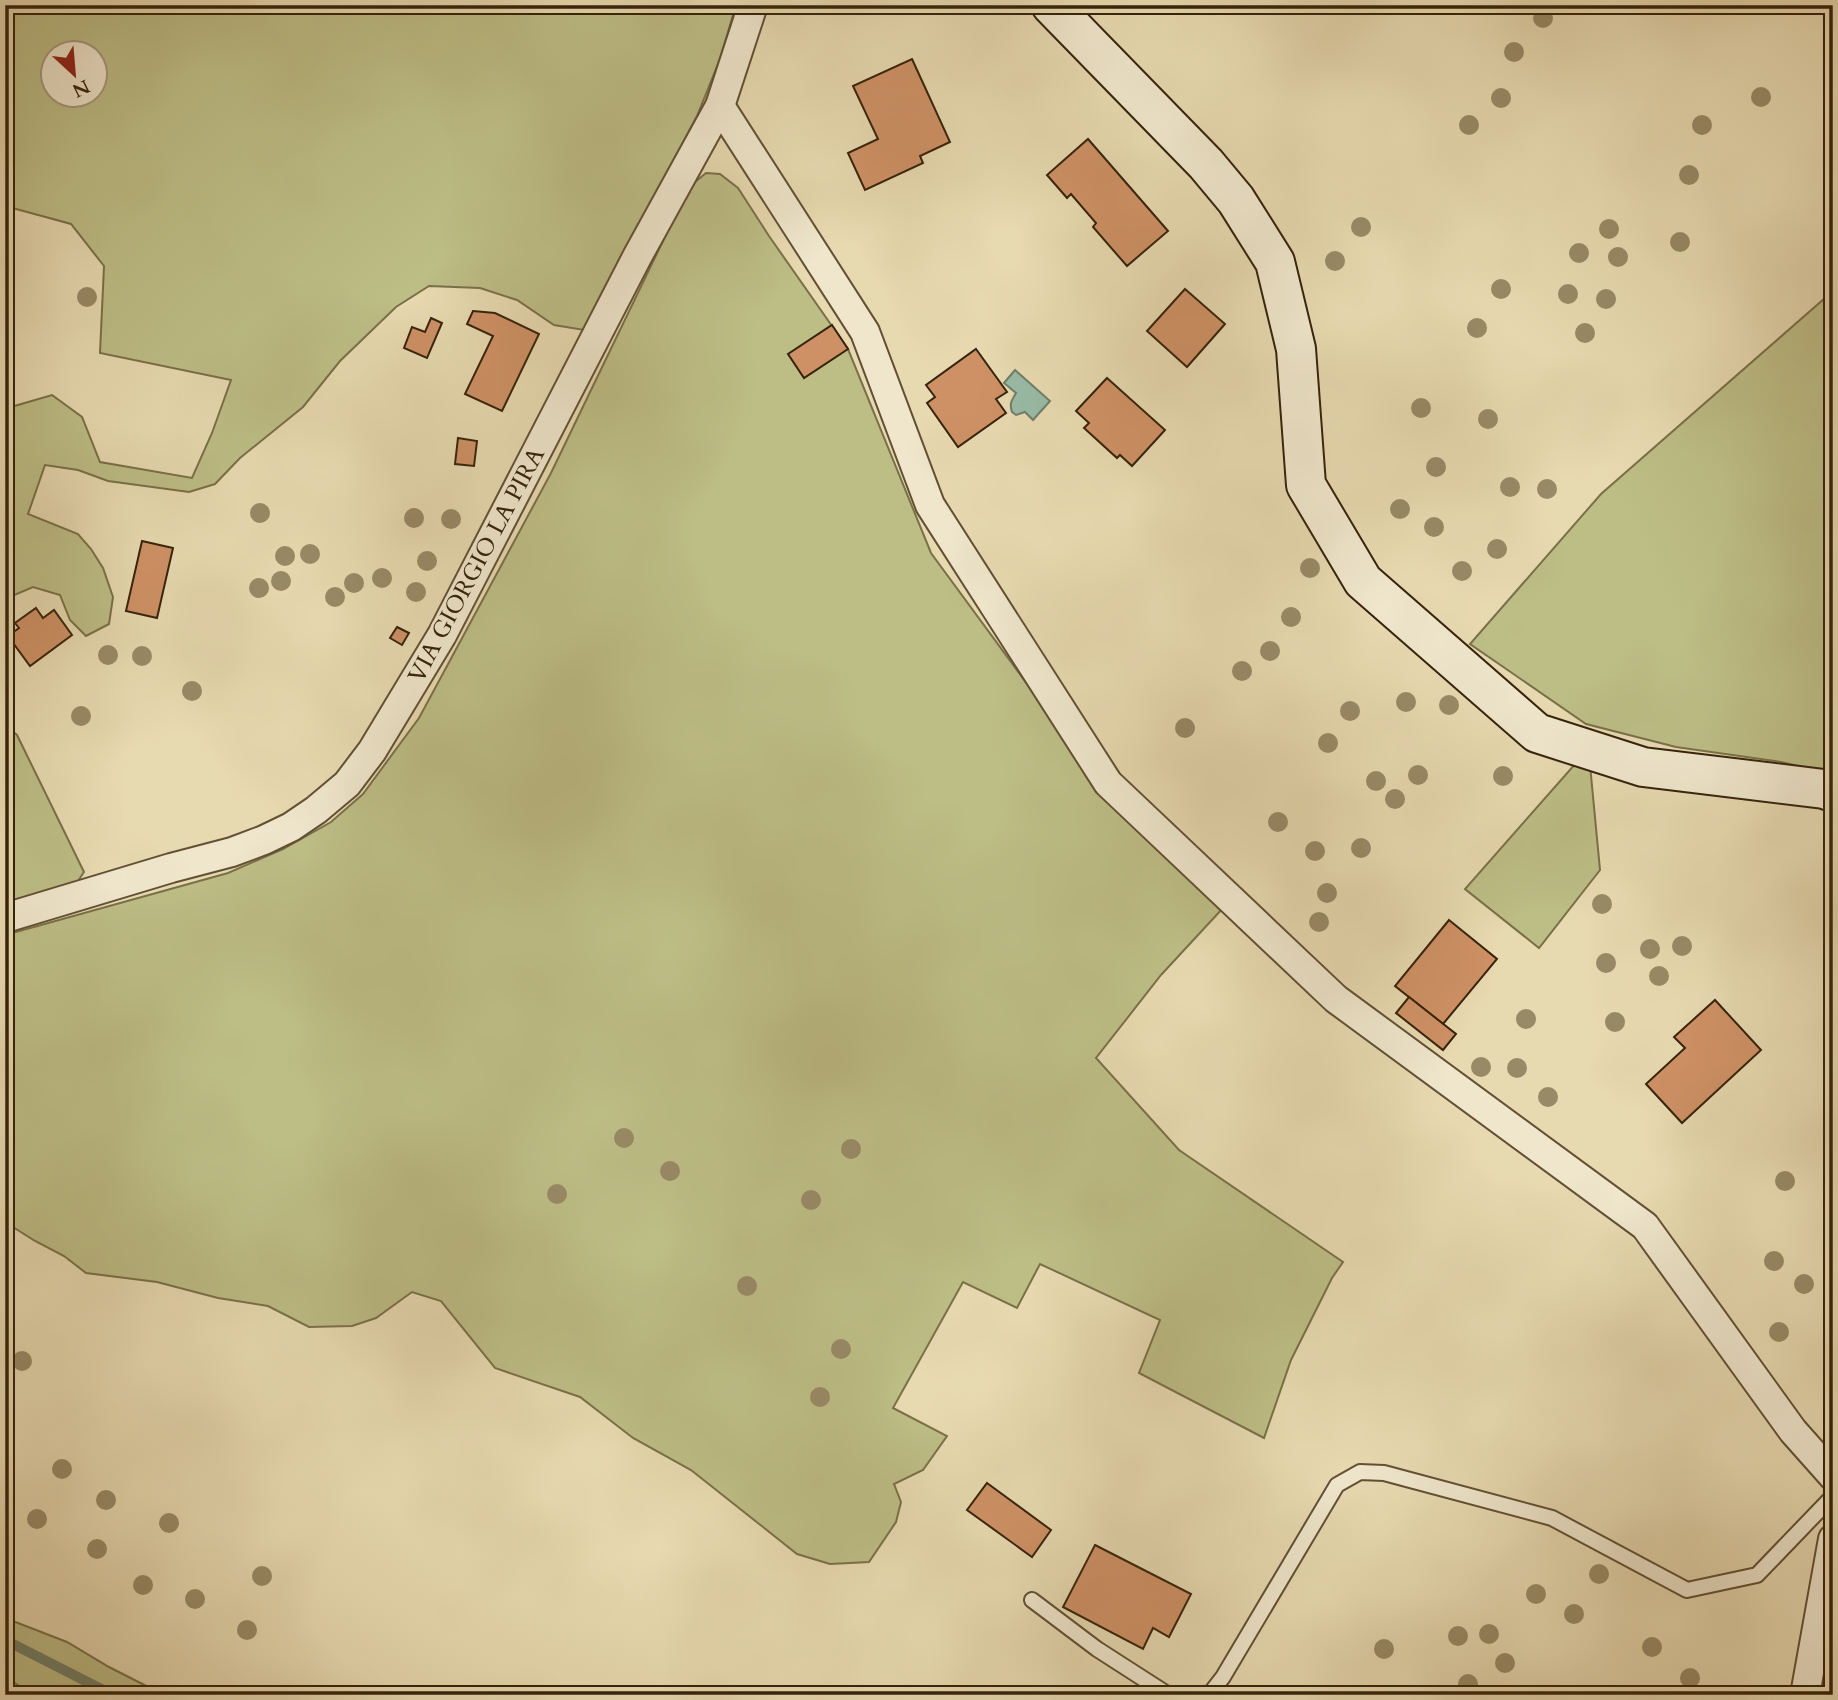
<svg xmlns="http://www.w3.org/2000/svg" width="1838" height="1700" viewBox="0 0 1838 1700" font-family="Cardo,serif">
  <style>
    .green { fill: #bdbd86; stroke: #7a7048; stroke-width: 2; fill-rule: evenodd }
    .water { fill: #98bba6; stroke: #717e68; stroke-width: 2 }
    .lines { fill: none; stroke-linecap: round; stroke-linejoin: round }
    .stream { stroke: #717e68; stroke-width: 10 }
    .building { fill: #ce9165; stroke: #36230b; stroke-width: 2 }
    .lane-casing { stroke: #625034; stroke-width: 18 }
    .street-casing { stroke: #625034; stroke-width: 32 }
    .secondary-casing { stroke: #36230b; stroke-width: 42 }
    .lane { stroke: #efe6cc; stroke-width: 14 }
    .street { stroke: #efe6cc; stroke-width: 28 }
    .secondary { stroke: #efe6cc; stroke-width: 38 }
    .tree { fill: #988a66 }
    .labels { text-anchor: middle; stroke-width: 5; stroke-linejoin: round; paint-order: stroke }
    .street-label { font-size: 24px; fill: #36230b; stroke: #efe6cc }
  </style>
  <rect width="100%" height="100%" fill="#e7d9b0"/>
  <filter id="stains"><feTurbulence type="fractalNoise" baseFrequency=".00286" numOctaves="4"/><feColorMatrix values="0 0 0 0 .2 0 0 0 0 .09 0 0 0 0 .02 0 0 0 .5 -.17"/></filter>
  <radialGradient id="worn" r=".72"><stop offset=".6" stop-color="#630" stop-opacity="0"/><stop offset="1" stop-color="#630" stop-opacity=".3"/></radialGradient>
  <g class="green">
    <path d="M5,5h731l-16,54 -23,57 -113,214 -30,-5 -37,-25 -37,-12 -51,-2 -33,21 -56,54 -37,46 -63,51 -25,26 -26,8 -81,-11 -30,-11 -33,-5 -17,49 50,20 13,15 12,19 10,29 -4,27 -23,12 -16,-16 -10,-25 -27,-8 -28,12v-185l6,-7 41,-12 30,22 18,45 92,16 20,-45 19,-53 -131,-27 4,-87 -33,-42 -66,-18zM52,52h42v42h-42z"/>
    <path d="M706,173l14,1 18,14 31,48 79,113 83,204 171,233 121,122 -62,67 -65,83 83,92 164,112 -11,16 -41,82 -27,78 -125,-65 21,-53 -120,-56 -23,44 -54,-26 -70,126 54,28 -24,34 -29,14 7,18 -5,20 -27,40 -39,2 -33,-10 -106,-84 -58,-32 -53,-41 -85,-29 -54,-67 -29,-9 -36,26 -24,8 -43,1 -41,-21 -50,-8 -61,-16 -71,-9 -22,-17 -29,-15 -30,-19v-287l223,-62 55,-24 48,-27 32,-28 56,-76 132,-245 138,-286z"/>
    <path d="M1833,291v483l-52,-12 -105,-15 -90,-23 -116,-80 131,-150z"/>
    <path d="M5,725l12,10 67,137 -8,12 -71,21z"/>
    <path d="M1576,763l14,2 10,105 -61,78 -74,-59z"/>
    <path d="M5,1618l62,24 42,25 55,28h-132l-27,-19z"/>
  </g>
  <path class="water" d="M1015,370l35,31 -17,19 -8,-8 -9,3 -4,-3c-3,-9 0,-12 4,-19l-12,-10z"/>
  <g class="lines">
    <path class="stream" d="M5,1640l108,55"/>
  </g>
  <g class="building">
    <path d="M912,59l38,83 -30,14 3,7 -58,27 -17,-37 30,-14 -25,-53z"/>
    <path d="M1088,139l80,92 -41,35 -34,-39 3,-4 -25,-29 -4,4 -20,-23z"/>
    <path d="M1185,289l40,35 -38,43 -40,-36z"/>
    <path d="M473,311l22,2 44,21 -37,77 -37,-17 28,-58 -26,-12z"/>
    <path d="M431,318l11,5 -15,35 -23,-10 8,-21 13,5z"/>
    <path d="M832,325l16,24 -44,29 -16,-24z"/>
    <path d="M976,349l31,43 -11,7 10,14 -48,34 -31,-44 8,-6 -9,-12z"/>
    <path d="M1107,378l58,52 -33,36 -12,-11 -3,3 -33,-30 5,-5 -13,-12z"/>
    <path d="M458,438l19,3 -3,25 -19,-2z"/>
    <path d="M142,541l31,7 -16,70 -31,-7z"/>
    <path d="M36,608l7,10 11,-8 18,25 -42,31 -22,-30 11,-8 -4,-5z"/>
    <path d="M397,627l12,6 -7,12 -12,-7z"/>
    <path d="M1449,920l48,39 -54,65 -48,-38z"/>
    <path d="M1409,997l47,37 -13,16 -47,-37z"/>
    <path d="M1715,1000l46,50 -79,73 -36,-39 39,-36 -11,-11z"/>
    <path d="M987,1483l64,47 -19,27 -65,-47z"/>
    <path d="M1095,1545l96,49 -22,43 -16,-9 -10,21 -80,-42z"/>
  </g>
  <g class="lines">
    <defs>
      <g id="lane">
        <path d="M1032,1600l65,49 70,45 4,1"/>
        <path d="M1209,1695l14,-18 114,-192 23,-13 24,1 168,45 135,72 70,-15 76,-79"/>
      </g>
      <g id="street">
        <path d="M720,106l145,226 65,173 178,278 228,216 309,227 148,205 40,45"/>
        <path d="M5,918l166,-50 61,-16 32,-12 27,-13 25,-17 31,-26 25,-33 70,-116 195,-378 83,-151 33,-101"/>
        <path d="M1805,1695l28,-156"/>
      </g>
      <path id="secondary" d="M1051,5l155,159 30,36 39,62 21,87 10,136 57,96 174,152 106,34 181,22 9,3"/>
    </defs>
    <use href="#lane" class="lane-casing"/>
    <use href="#street" class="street-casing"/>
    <use href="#secondary" class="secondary-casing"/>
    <use href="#lane" class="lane"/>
    <use href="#street" class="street"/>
    <use href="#secondary" class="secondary"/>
  </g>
  <g class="tree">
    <circle cx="1543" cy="18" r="10"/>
    <circle cx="1514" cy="52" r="10"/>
    <circle cx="1761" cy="97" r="10"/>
    <circle cx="1501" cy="98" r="10"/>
    <circle cx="1469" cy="125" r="10"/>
    <circle cx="1702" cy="125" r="10"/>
    <circle cx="1689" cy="175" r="10"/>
    <circle cx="1361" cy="227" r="10"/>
    <circle cx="1609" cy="229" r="10"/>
    <circle cx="1680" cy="242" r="10"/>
    <circle cx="1579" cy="253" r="10"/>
    <circle cx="1618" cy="257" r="10"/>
    <circle cx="1335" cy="261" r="10"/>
    <circle cx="1501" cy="289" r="10"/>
    <circle cx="1568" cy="294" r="10"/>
    <circle cx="87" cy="297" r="10"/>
    <circle cx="1606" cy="299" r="10"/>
    <circle cx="1477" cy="328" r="10"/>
    <circle cx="1585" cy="333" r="10"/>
    <circle cx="1421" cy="408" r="10"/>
    <circle cx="1488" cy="419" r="10"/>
    <circle cx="1436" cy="467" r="10"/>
    <circle cx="1510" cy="487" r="10"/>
    <circle cx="1547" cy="489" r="10"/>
    <circle cx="1400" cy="509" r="10"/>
    <circle cx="260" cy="513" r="10"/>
    <circle cx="414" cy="518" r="10"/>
    <circle cx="451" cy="519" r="10"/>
    <circle cx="1434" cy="527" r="10"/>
    <circle cx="1497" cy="549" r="10"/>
    <circle cx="310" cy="554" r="10"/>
    <circle cx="285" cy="556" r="10"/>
    <circle cx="427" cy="561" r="10"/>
    <circle cx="1310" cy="568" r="10"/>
    <circle cx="1462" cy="571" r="10"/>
    <circle cx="382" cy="578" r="10"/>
    <circle cx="281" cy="581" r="10"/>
    <circle cx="354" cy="583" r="10"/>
    <circle cx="259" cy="588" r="10"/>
    <circle cx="416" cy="592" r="10"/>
    <circle cx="335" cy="597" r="10"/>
    <circle cx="1291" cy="617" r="10"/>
    <circle cx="1270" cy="651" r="10"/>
    <circle cx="108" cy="655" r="10"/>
    <circle cx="142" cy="656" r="10"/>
    <circle cx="1242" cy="671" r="10"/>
    <circle cx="192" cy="691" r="10"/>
    <circle cx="1406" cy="702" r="10"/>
    <circle cx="1449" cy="705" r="10"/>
    <circle cx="1350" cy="711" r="10"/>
    <circle cx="81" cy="716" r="10"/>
    <circle cx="1185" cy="728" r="10"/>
    <circle cx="1328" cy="743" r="10"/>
    <circle cx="1418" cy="775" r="10"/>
    <circle cx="1503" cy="776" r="10"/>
    <circle cx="1376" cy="781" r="10"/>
    <circle cx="1395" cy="799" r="10"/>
    <circle cx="1278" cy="822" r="10"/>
    <circle cx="1361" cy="848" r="10"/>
    <circle cx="1315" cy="851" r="10"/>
    <circle cx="1327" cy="893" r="10"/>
    <circle cx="1602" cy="904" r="10"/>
    <circle cx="1319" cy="922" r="10"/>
    <circle cx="1682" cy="946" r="10"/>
    <circle cx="1650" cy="949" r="10"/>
    <circle cx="1606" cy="963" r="10"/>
    <circle cx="1659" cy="976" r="10"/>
    <circle cx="1526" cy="1019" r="10"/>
    <circle cx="1615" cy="1022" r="10"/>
    <circle cx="1481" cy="1067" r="10"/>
    <circle cx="1517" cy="1068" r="10"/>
    <circle cx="1548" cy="1097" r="10"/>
    <circle cx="624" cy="1138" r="10"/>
    <circle cx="851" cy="1149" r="10"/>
    <circle cx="670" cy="1171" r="10"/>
    <circle cx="1785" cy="1181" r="10"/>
    <circle cx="557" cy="1194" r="10"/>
    <circle cx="811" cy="1200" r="10"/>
    <circle cx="1774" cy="1261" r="10"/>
    <circle cx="1804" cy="1284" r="10"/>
    <circle cx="747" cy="1286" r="10"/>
    <circle cx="1779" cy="1332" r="10"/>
    <circle cx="841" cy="1349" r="10"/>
    <circle cx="22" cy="1361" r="10"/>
    <circle cx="820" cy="1397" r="10"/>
    <circle cx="62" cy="1469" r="10"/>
    <circle cx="106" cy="1500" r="10"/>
    <circle cx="37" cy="1519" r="10"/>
    <circle cx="169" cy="1523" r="10"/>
    <circle cx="97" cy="1549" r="10"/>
    <circle cx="1599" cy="1574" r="10"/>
    <circle cx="262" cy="1576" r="10"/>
    <circle cx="143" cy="1585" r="10"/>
    <circle cx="1536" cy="1594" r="10"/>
    <circle cx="195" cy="1599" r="10"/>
    <circle cx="1574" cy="1614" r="10"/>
    <circle cx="247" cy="1630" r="10"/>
    <circle cx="1489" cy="1634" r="10"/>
    <circle cx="1458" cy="1636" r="10"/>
    <circle cx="1652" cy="1647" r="10"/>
    <circle cx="1384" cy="1649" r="10"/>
    <circle cx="1505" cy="1663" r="10"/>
    <circle cx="1690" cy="1678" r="10"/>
    <circle cx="1468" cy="1684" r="10"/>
  </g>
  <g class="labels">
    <g class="street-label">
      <text transform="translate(476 565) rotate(-62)" y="8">VIA GIORGIO LA PIRA</text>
    </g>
  </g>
  <rect width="1838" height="1700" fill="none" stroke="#e7d9b0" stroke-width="28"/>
  <rect x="7" y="7" width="1824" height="1686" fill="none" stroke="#36230b" stroke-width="3.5"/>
  <rect x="14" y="14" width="1810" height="1672" fill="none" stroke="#36230b" stroke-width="2"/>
  <g transform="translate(74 74) rotate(154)"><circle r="33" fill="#efe6cc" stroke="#a5987f" stroke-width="2"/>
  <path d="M0-5L12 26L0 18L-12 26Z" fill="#8f2418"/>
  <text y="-10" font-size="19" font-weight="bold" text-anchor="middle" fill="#36230b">N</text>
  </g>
  <rect width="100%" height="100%" filter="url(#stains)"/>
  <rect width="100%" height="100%" fill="url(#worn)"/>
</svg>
